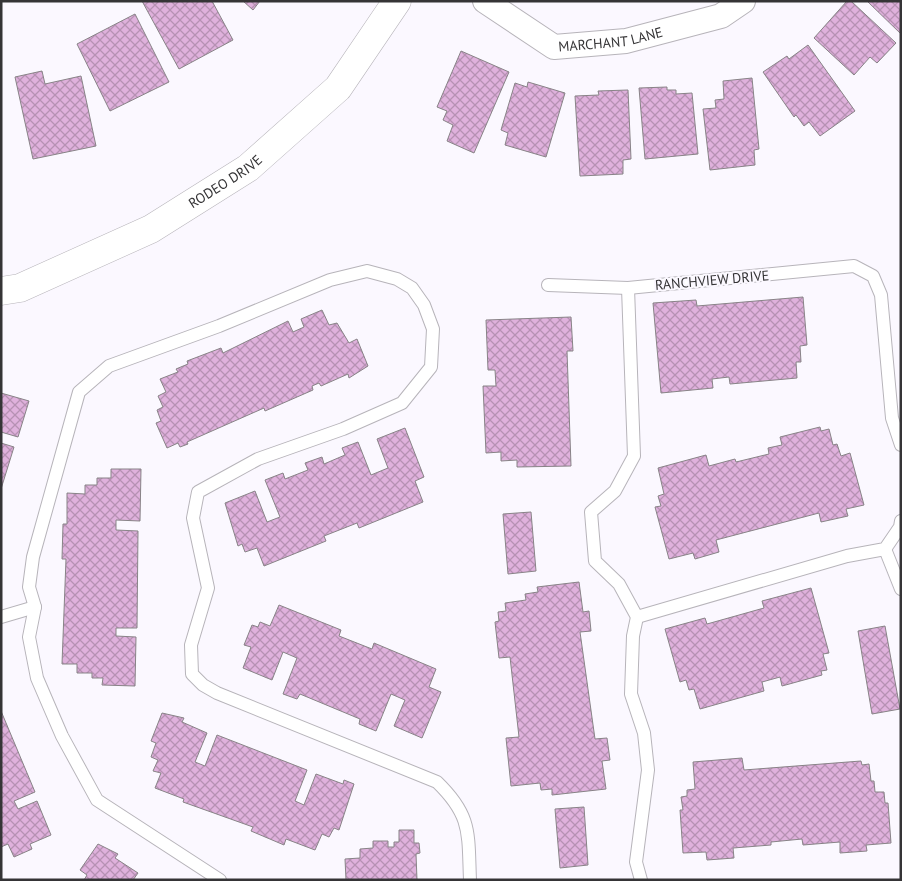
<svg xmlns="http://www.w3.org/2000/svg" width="902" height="881" viewBox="0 0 902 881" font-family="'PT Sans',sans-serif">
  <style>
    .building { fill: url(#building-cross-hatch); stroke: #888387 }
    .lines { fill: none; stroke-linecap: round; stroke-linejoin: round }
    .service-casing { stroke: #b7b4ba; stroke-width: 14 }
    .minor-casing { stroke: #b7b4ba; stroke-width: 26 }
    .tertiary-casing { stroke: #b7b4ba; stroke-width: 29 }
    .service { stroke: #fff; stroke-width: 12 }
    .minor { stroke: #fff; stroke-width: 24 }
    .tertiary { stroke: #fff; stroke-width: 28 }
    .labels { text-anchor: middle; stroke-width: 4; stroke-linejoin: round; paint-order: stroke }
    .street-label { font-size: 14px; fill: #353436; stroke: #fbf8ff }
  </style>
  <defs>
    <pattern id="building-cross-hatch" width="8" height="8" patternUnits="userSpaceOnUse" patternTransform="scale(1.25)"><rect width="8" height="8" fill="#dfb1dc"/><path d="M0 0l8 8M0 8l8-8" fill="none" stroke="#b691b3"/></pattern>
  </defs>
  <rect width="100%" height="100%" fill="#fbf8ff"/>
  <g class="building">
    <path d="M142,1h70l21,39 -54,29z"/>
    <path d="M243,1h17l-7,9z"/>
    <path d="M847,1h4l45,42 -19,20 -7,-6 -16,18 -40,-37z"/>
    <path d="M867,1h34v33z"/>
    <path d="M135,14l34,68 -59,29 -33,-67z"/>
    <path d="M808,45l47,66 -35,25 -11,-14 -5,4 -8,-11 -2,2 -31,-45 24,-16 2,3z"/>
    <path d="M461,51l48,21 -35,81 -27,-12 6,-16 -10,-5 4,-9 -10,-4z"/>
    <path d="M42,71l3,13 36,-8 15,70 -63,13 -18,-82z"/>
    <path d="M752,78l7,71 -5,1 1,15 -45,5 -7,-61 13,-1 -1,-8 9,-1 -1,-18z"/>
    <path d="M528,82l37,11 -19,64 -41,-12 3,-12 -7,-3 14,-47 12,4z"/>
    <path d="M667,87v3h9v4l16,-1 6,61 -53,5 -6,-71z"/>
    <path d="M628,90l3,69 -8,1v14l-43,2 -5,-80 24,-1 -1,-4z"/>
    <path d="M803,297l4,48 -7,1 1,16h-5l1,16 -67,6 -1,-7 -17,2 1,9 -52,5 -8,-90 43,-3 1,6z"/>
    <path d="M322,310l7,15 8,-2 12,20 8,-4 11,27 -19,12 -1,-4 -27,12 -2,-3 -7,3 1,4 -48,21 -1,-3 -77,34 1,2 -8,3 -2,-4 -11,5 -11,-25 5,-2 -4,-11 6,-3 -5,-11 8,-4 -6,-13 18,-7 -2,-3 12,-5 -1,-3 34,-13 2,5 65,-32 5,11 11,-5 -3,-8z"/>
    <path d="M571,317l2,34h-6l4,115 -54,1v-7l-16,1v-9l-15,1 -3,-67h13l-1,-16h-7l-2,-50z"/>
    <path d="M1,393l28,8 -11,36 -17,-5z"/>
    <path d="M820,427l1,4 8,-2 4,16 4,-1 4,12 9,-3 14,52 -18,4 2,7 -27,6 -2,-9 -103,27 3,12 -24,7 -2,-6 -24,6 -14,-52 6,-1 -3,-10 6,-2 -6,-26 48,-13 3,11 26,-7 1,3 33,-8 -1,-6 14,-3 -2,-8z"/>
    <path d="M405,428l19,49 -9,4 8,21 -64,26 -2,-5 -33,13 2,5 -62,25 -7,-18 -12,4 -3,-8 -4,2 -13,-43 30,-12 12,31 13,-5 -15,-37 18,-7 2,6 23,-9 -3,-7 17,-6 2,7 21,-9 -3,-7 16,-6 13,33 17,-7 -11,-29z"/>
    <path d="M1,443l13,4 -13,42z"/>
    <path d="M111,469h30l-1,52 -24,-1v10l22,1 -1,97h-21v8l20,1 -1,49 -33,-1 1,-7h-11v-5h-15v-9h-15l4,-105h-4l1,-35h4v-31l18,1v-9h12v-7h14z"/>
    <path d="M531,512l5,59 -28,3 -5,-60z"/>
    <path d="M579,582l4,30 6,-1 2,20 -11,1 15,107 12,-1 3,22 -8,1 4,28 -54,6v-6l-11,1 -1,-7 -29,3 -5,-48 13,-1 -9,-80 -11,1 -4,-36 4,-1 -1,-9 8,-1 -1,-8 21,-3 -1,-6 13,-2 -1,-5z"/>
    <path d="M811,588l18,65 -6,1 4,16 -6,1 1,4 -40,11 -2,-9 -18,5 2,9 -64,18 -6,-20 -5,1 -3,-10 -6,2 -15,-53 40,-11 2,6 57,-16 -2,-7z"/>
    <path d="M279,605l62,25 -2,6 33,13 2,-6 62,26 -7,18 12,5 -19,46 -28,-12 11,-26 -14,-6 -15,37 -17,-7 1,-5 -60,-25 -3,5 -14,-5 14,-36 -14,-6 -11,28 -29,-12 8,-21 -7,-2 8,-20 6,2 2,-5 10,4z"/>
    <path d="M885,626l15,83 -28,5 -14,-83z"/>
    <path d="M1,711l34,81 -21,9 4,8 19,-8 14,34 -21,9 2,5 -18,8 -6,-13 -7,3z"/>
    <path d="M162,713l22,5 -2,4 25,11 -12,29 10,4 12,-31 90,35 -12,31 9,4 12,-31 27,10 1,-4 10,4 -15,46 -5,-2 -5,9 -7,-3 -7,16 -29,-11 -2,6 -33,-14 2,-4 -70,-25 1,-3 -29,-11 6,-15 -8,-2 5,-11 -7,-3 5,-14 -5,-2z"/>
    <path d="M742,758l2,12 117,-9 1,4 7,-1 2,17h3l1,11h9l1,11h3l3,40 -25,2 1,6 -27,2v-11l-37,3 -1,-6 -31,3v3l-38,3 1,10 -27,2 -1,-8 -23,1 -3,-43h3l-2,-13 6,-1v-6l8,-1 -2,-27z"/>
    <path d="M584,807l4,58 -28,3 -5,-59z"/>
    <path d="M399,830h15v13h5l1,10 -4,1 1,26h-71l-1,-21 15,-1v-9l13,-1v-7h15v6h6v-5h5z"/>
    <path d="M98,844l20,10 -3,4 23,15 -5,7h-49l3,-5 -7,-5z"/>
  </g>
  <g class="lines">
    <defs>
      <g id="service">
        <path d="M548,285l80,3 226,-22 19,10 8,19 11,123 9,27"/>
        <path d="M628,288l6,168 -19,35 -24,21 4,49 24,23 18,33 -4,19 -2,58 13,39 4,37 -12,92 5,18"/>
        <path d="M885,549l16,40"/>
        <path d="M1,617l34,-10"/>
        <path d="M637,617l210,-61 38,-7 15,-22 1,-6"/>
        <path d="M220,880l-123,-80 -35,-64 -25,-58 -8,-41 6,-30 -6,-20 4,-30 46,-165 30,-26 110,-40 111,-46 37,-9 30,8 15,9 12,17 9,24 -2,38 -29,36 -59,26 -85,30 -60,33 -5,26 15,70 -17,57 1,29 11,11 14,8 220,89c35,34 31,51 33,98"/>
      </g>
      <g id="minor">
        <path id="s1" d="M485,1l69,46 72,-6 95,-25 22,-15"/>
      </g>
      <g id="tertiary">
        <path id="s2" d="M1,291l19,-3 131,-59 97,-61 90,-80 59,-87"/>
      </g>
    </defs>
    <use href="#service" class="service-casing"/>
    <use href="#minor" class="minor-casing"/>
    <use href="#tertiary" class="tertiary-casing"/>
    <use href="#service" class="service"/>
    <use href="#minor" class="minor"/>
    <use href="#tertiary" class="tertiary"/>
  </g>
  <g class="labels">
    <g class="street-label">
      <text dy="5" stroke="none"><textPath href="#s1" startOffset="140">MARCHANT LANE</textPath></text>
      <text dy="5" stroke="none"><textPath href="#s2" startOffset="251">RODEO DRIVE</textPath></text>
      <text transform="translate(712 280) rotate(-5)" y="5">RANCHVIEW DRIVE</text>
    </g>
  </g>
  <rect width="902" height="881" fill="none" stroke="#353436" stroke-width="5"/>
</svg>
